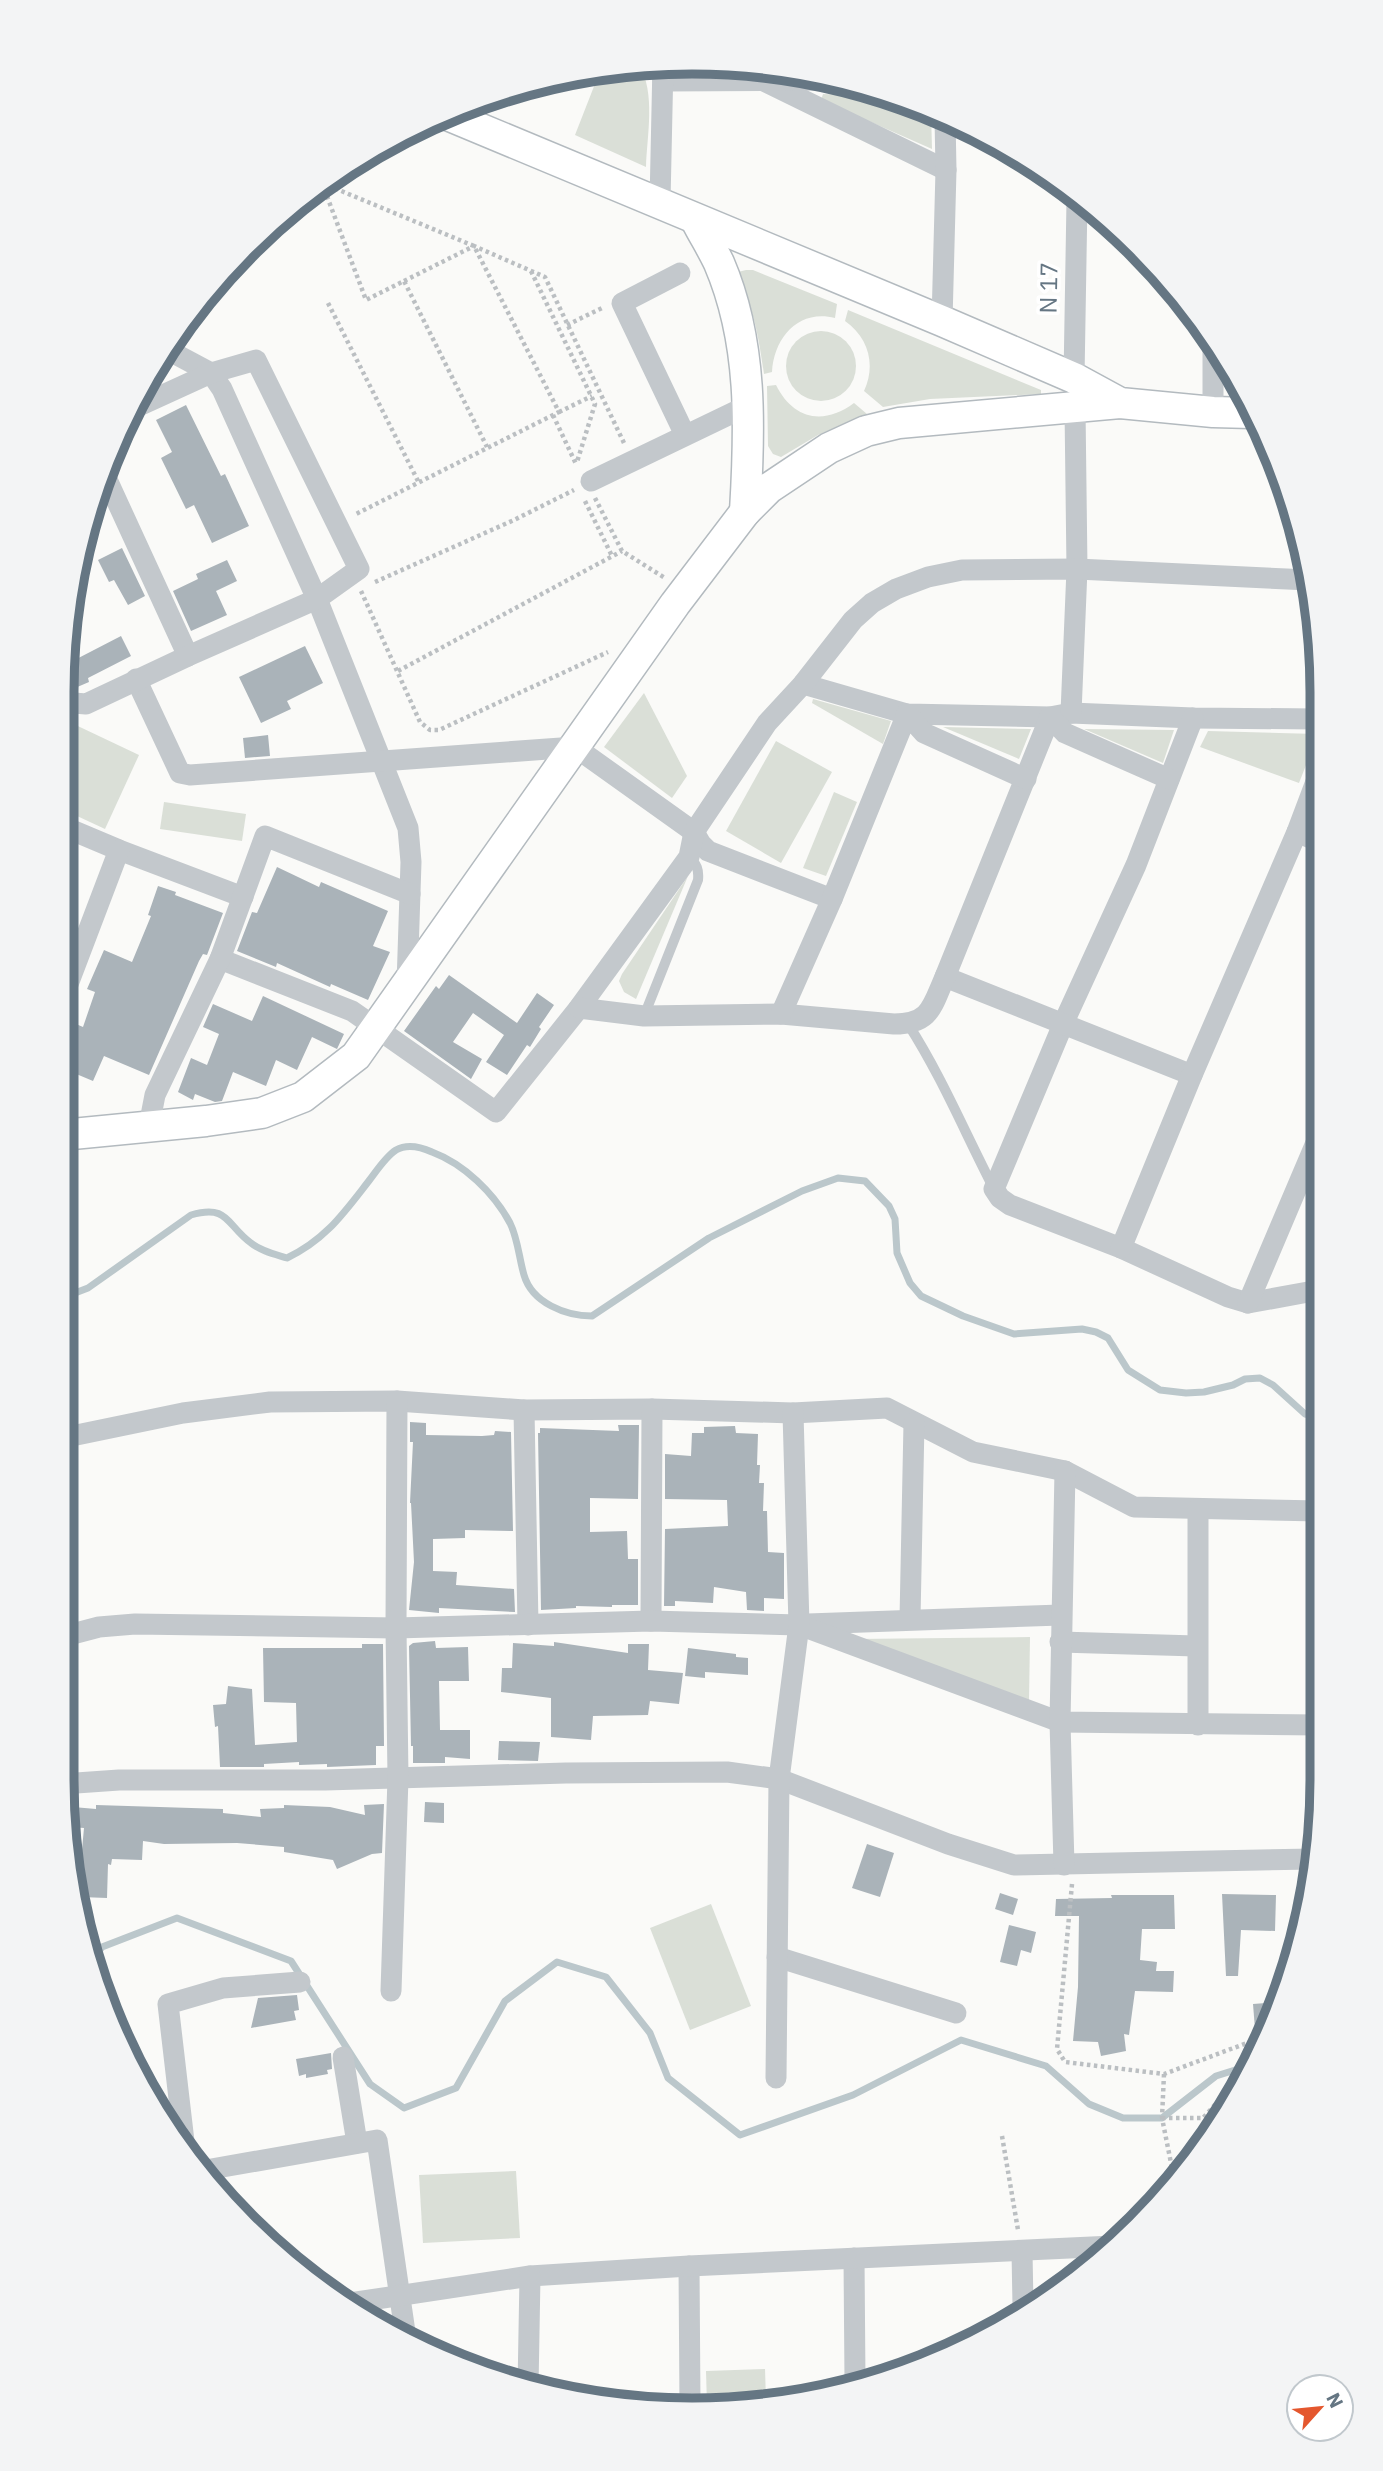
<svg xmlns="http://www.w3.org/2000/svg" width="1383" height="2471" viewBox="0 0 1383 2471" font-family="'IBM Plex Sans',sans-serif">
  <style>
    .green { fill: #dadfd7 }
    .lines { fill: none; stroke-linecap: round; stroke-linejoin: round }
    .stream { stroke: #bbc7cb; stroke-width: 7 }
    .building { fill: #aab3b9 }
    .secondary-casing { stroke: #b3babf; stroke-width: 33 }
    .path { stroke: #bbbfc2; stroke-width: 4.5; stroke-dasharray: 3.5 3.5; stroke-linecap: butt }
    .lane { stroke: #c3c8cc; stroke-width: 10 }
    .street { stroke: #c3c8cc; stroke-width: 21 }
    .secondary { stroke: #fff; stroke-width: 30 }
    .labels { text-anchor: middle; stroke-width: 7; stroke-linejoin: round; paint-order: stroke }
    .street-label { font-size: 24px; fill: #657683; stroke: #fff }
    .rim { fill: none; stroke: #657683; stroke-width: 9 }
  </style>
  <rect width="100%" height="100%" fill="#fafaf8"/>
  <g class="green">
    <path d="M639,64c17,30 8,71 7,103l-71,-32 25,-64z"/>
    <path d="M823,94l77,3 31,15 1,37 -111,-49z"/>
    <path d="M746,270h7l84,34 -2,14c-37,-9 -61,20 -63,54l-8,2c-5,-34 -10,-68 -27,-99l1,-3z"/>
    <path d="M848,310l193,80v4l-111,5 -47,8 -19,-16c12,-26 5,-53 -19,-70z"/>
    <circle cx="821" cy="366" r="35"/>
    <path d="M776,385c17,34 47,41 78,18l13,11 -49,21 -37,22 -8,-3 -5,-8 -1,-60z"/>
    <path d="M644,693l43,83 -15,22 -68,-51z"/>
    <path d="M813,699l78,22 -8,23 -71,-41z"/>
    <path d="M63,719l76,36 -34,74 -43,-20z"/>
    <path d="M943,727l88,2 -12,30z"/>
    <path d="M1084,729l90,1 -11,33z"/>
    <path d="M1208,731l109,3v3l-18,46 -99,-36z"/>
    <path d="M776,741l56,31 -51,91 -55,-32z"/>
    <path d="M834,792l23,10 -31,74 -23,-8z"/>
    <path d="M164,802l82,12 -4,27 -82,-12z"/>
    <path d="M688,876l-52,123 -12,-7 -5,-11 3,-7z"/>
    <path d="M1030,1637l-1,64 -175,-62z"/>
    <path d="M711,1904l40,102 -61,24 -40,-102z"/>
    <path d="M516,2171l4,67 -97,5 -4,-68z"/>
    <path d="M765,2369l1,31 -34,8 -25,-2 -1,-35z"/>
  </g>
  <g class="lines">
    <g class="stream">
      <path d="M62,1298l26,-10 103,-73c38,-11 35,10 60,28 10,8 23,11 36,15 38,-18 56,-44 81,-76 8,-10 17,-25 28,-32 12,-7 25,-3 36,2 32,12 62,41 78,71 8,16 9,35 14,52 8,28 42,41 68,41l117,-78 93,-47 36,-13 27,3 24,25 6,13 2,34 13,30 11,13 42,20 51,18 68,-5 14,3 12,6 20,32 32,20 26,3 18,-1 29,-7 12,-6 15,-1 13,7 32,29 14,3"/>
      <path d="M91,1962l11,-15 75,-29 114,43 79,123 34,24 52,-20 49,-87 52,-39 49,15 44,56 18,45 72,57 113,-40 108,-55 85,26 43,38 34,14h39l54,-42 35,-11"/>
    </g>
  </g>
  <g class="building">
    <path d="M186,405l35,71 4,-2 24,52 -37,17 -18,-38 -8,4 -25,-51 11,-6 -16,-32z"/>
    <path d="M122,548l23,48 -17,9 -14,-25 -5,2 -11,-22z"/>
    <path d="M227,560l10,21 -21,10 11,24 -36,16 -18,-40 25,-12 -2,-5z"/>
    <path d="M121,636l10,20 -43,22 1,4 -14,6 -8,-3 -4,-9v-10z"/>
    <path d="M305,646l18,37 -36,18 4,8 -30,14 -22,-46z"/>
    <path d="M268,735l2,21 -25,2 -2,-20z"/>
    <path d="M277,867l42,20 2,-5 67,29 -15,35 17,6 -22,48 -37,-16 -1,3 -53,-24 -1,4 -39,-16 15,-39 5,1z"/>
    <path d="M158,886l18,6 -1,3 48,18 -16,42 -4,-1 -4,7 -50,114 -45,-19 -11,25 -31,-13v-50l21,9 12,-35 -8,-3 17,-39 28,12 19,-46 -3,-1z"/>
    <path d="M449,975l68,48 20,-30 17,12 -15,22 2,2 -11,18 -3,-2 -20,30 -21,-13 18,-27 -31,-22 -20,29 29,17 -11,20 -67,-48 32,-45 3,3z"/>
    <path d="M263,996l81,38 -7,15 -25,-12 -15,33 -21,-10 -10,26 -33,-14 -11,29 -7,1 -20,-8 -2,6 -15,-8 13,-34 16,7 12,-31 -16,-7 10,-23 39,17z"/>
    <path d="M410,1422l16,1v12l56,1 12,-1 1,-4 16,1 2,99 -48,-1v8l-32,1v32l24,1 -1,13 58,4 1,23 -76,-4v5l-30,-3 5,-48 -3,-59h-1l3,-61h-3z"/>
    <path d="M618,1425h21l-1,74 -48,-1v34l37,-1 1,28h10v46h-26v2l-36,-1v2l-35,2 -3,-177h2v-5l79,3z"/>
    <path d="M735,1426l1,7 22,1 -1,31h3l-1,18h5l-1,28h4l1,41 16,1v46l-20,-1v13l-17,-1 -1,-18 -32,-5 -1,16 -38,-2v5h-11l1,-77 63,-3 -1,-26 -62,-1v-45l26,2 1,-23h12v-6z"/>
    <path d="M435,1641l1,7 32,-1 1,34h-30l1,49h30v29l-25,-2v6h-32v-17h-2l-2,-100 4,-3z"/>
    <path d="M554,1642l74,11v-9h21l-1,26 35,3 -4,31 -29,-3 -2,14 -55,1 -2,24 -40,-3v-39l-50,-6 1,-24h10l1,-25 41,3z"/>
    <path d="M362,1644h21l1,102h-8v19l-49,2v-3l-28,1v-3l-35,2v3h-44l-2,-41 -3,1 -2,-22 13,-1 2,-18 24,3 3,56 42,-3 -1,-39 -32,-1 -1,-54h99z"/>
    <path d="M688,1648l48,6v3l12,1v17l-43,-3v6l-20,-2z"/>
    <path d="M499,1741l41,1 -2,19 -40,-1z"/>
    <path d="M425,1802l19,1v20l-20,-1z"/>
    <path d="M384,1804l-2,49 -10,1 -35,15 -4,-9 -49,-8v-5l-47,-4 -73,1 -21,-3 -1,19 -30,-1 -1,6 -3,-1 -1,34 -26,-1 -5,-27 4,1 4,-43 -13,-1 2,-20 23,2v-4l127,4v4l38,4 -1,-8 24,-1v-3l46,2 35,8 -1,-10z"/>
    <path d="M867,1844l27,9 -14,44 -28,-9z"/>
    <path d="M1000,1893l18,6 -5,16 -18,-6z"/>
    <path d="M1222,1894l54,1 -1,36 -34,-1 -3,46h-12z"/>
    <path d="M1111,1895h63l1,34h-33l-2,31 17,2 -1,9h18l-1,21 -38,-1 -6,44 -5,-1 2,17 -25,5 -3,-14 -25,-1 5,-54 1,-71h-24l1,-17 56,-1z"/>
    <path d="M1009,1925l27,7 -5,21 -10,-3 -4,16 -17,-4z"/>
    <path d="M297,1995l2,15 -5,1 2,9 -45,8 7,-30z"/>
    <path d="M1279,2002l-11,26 -13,1 -2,-25z"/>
    <path d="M331,2053l1,16 -5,1 1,4 -22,4v-4l-7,2 -3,-17z"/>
  </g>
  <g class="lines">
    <defs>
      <g id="secondary">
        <path d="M445,114l497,207 132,57 46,25 93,9 38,1"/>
        <path d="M696,220c7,14 16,28 23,43 34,79 31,165 26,249"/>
        <path d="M62,1135l144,-14 56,-8 41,-16 53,-41 319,-452 70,-92 24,-24 60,-40 37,-17 33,-8 221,-20"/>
      </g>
    </defs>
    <use href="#secondary" class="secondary-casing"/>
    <g class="path">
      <path d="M322,183l152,63 85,166 -205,103"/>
      <path d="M322,183l44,117 38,-19 83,166"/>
      <path d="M531,271l64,133 -18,58"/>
      <path d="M404,281l70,-35 71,31 79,166"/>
      <path d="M328,303l90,178"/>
      <path d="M567,325l37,-18"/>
      <path d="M559,412l33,-16"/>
      <path d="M553,415l23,49"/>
      <path d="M595,498l27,53 43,27"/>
      <path d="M585,501l27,55"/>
      <path d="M375,582l139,-62 60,-30"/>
      <path d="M361,591l59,131 10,8h9l169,-78"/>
      <path d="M398,671l224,-120"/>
      <path d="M1072,1884l-15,165 8,13 99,12 99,-37"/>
      <path d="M1164,2074l-2,44 11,55"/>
      <path d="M1162,2118h41l19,-21 16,-4"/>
      <path d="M1002,2136l16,94"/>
    </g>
    <g class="lane">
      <path d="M644,1016l54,-136c1,-10 -1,-16 -9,-23"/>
      <path d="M908,1024c34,53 57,109 86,165"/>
    </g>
    <g class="street">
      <path d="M762,80l184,90"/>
      <path d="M663,81l169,-1"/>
      <path d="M660,202l3,-139"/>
      <path d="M680,273l-58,30 63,132"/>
      <path d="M942,321l4,-151 -1,-52"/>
      <path d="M166,349l45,24 11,16 95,210 91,229 3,34 -4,122"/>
      <path d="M1074,378l3,-178"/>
      <path d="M1213,412v-73"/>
      <path d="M103,471l85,185"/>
      <path d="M591,481l158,-76"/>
      <path d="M136,679l44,94 10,2 385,-28 119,85 7,12 7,7 124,48"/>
      <path d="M803,684l104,30 143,3 21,-4 122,5 124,1"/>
      <path d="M63,697l11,6 12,1 102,-48 129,-57 42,-30 -103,-209 -45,13 -81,37"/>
      <path d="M1071,713l6,-144 -2,-161"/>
      <path d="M1193,718l-57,147 -72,157 -70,167 6,9 10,7 111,43 107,49 20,6 71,-13"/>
      <path d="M62,826l57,24 124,47"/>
      <path d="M1297,832l20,9"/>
      <path d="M220,959l132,52 144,101 83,-104 110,-151 5,-25 73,-109 36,-39 50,-64 19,-17 24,-14 32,-12 34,-7 115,-1 232,11"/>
      <path d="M945,977l247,98"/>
      <path d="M62,1000l57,-150"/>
      <path d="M579,1008l65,8 137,-2 113,10c37,0 38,-18 51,-47l105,-260 15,16 104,46"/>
      <path d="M781,1014l51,-115 75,-185 17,19 102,46"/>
      <path d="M149,1126l6,-31 65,-136 45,-123 145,58"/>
      <path d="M1121,1248l71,-173 105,-243 20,-53"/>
      <path d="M1248,1303l70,-165"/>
      <path d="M524,1410l4,215"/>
      <path d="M62,1438l121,-25 87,-11 127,-1 127,9 128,-1 141,4 94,-5 86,44 92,19 69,36 185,4"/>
      <path d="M910,1619l4,-196"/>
      <path d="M651,1621l1,-212"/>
      <path d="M808,1624l253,-9"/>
      <path d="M61,1637l38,-10 36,-3 261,4 255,-7 148,4 261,97 260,3"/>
      <path d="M1060,1642l136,4"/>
      <path d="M1198,1725v-216"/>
      <path d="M62,1784l57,-4h206l241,-7 161,-1 52,7 169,65 66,21 299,-6"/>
      <path d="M1064,1865l-4,-143 5,-251"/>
      <path d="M777,1957l179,56"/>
      <path d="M391,1991l7,-213 -2,-150 1,-227"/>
      <path d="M343,2057l14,86"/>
      <path d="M776,2078l3,-299 20,-154 -6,-212"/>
      <path d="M185,2150l-17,-146 55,-16 77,-6"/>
      <path d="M200,2171l177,-31 28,192"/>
      <path d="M1022,2251l1,55"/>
      <path d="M854,2258l1,122"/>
      <path d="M689,2266l1,138"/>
      <path d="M343,2304l187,-28 159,-10 424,-20"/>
      <path d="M528,2388l2,-112"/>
    </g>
    <use href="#secondary" class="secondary"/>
  </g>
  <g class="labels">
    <g class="street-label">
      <text transform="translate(1049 288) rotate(-89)" y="8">N 17</text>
    </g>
  </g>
  <path d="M0 0H1383V2471H0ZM692 74H692A618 618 0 0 1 1310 692V1780A618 618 0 0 1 692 2398H692A618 618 0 0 1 74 1780V692A618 618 0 0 1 692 74Z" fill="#f3f4f5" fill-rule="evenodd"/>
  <path class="rim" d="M692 74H692A618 618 0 0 1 1310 692V1780A618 618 0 0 1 692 2398H692A618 618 0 0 1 74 1780V692A618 618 0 0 1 692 74Z"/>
  <g transform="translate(1320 2408) rotate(63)"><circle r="33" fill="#ffffff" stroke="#c1c8cd" stroke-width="2"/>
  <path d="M0-5L12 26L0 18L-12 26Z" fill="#e4572e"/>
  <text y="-10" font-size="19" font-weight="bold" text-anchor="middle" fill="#657683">N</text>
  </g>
</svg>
